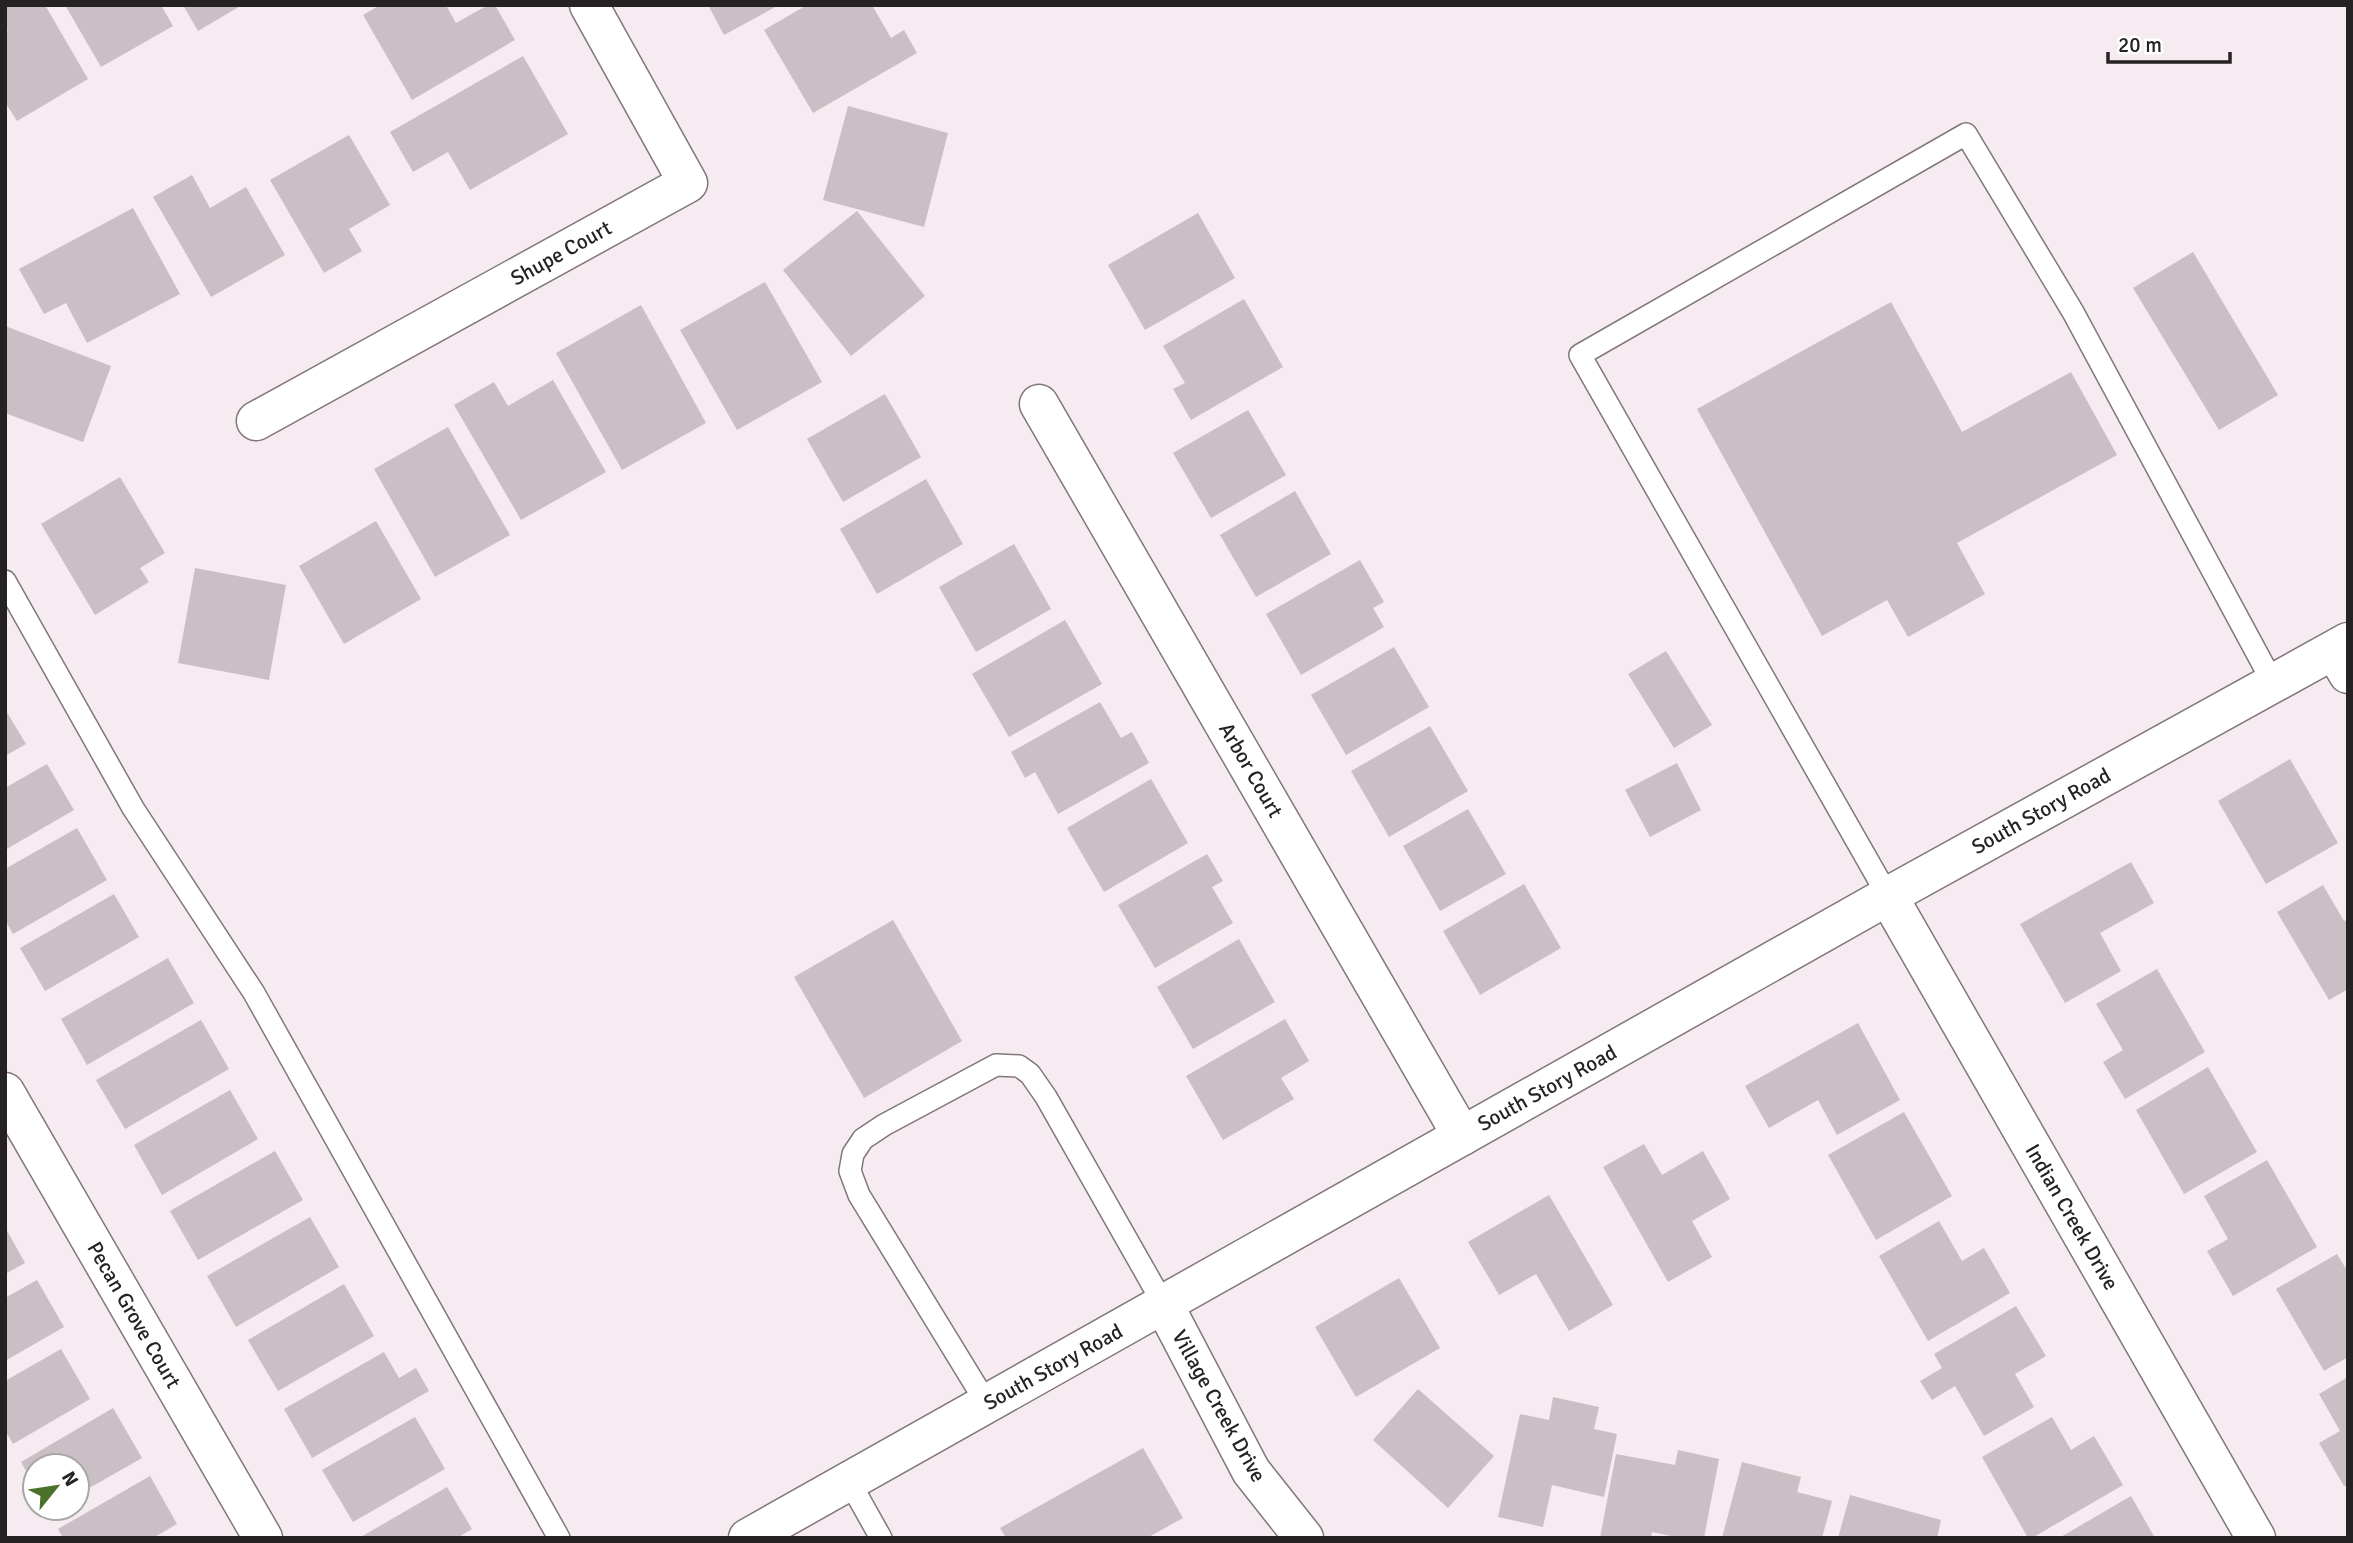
<svg xmlns="http://www.w3.org/2000/svg" width="2353" height="1543" viewBox="0 0 2353 1543" font-family="Signika,sans-serif">
  <style>
    .building { fill: #c9bfc4 }
    .lines { fill: none; stroke-linecap: round; stroke-linejoin: round }
    .service-casing { stroke: #80767b; stroke-width: 24 }
    .minor-casing { stroke: #80767b; stroke-width: 41 }
    .secondary-casing { stroke: #80767b; stroke-width: 41 }
    .service { stroke: #fff; stroke-width: 21 }
    .minor { stroke: #fff; stroke-width: 38 }
    .secondary { stroke: #fff; stroke-width: 38 }
    .labels { text-anchor: middle; stroke-width: 7; stroke-linejoin: round; paint-order: stroke }
    .street-label { font-size: 21px; fill: #262224; stroke: #fff }
  </style>
  <rect width="100%" height="100%" fill="#f6ebf0"/>
  <g class="building">
    <path d="M5,5h40l43,74 -71,42 -12,-19v-70l3,-2 -3,-4z"/>
    <path d="M65,5h96l12,21 -72,41z"/>
    <path d="M183,5h59l-44,26z"/>
    <path d="M380,5h66l10,18 32,-18h7l20,35 -103,60 -49,-85z"/>
    <path d="M708,5h71l-55,30z"/>
    <path d="M807,5h65l19,33 13,-8 13,23 -104,60 -49,-83z"/>
    <path d="M523,56l45,78 -98,56 -22,-38 -35,20 -23,-40z"/>
    <path d="M848,106l100,27 -24,94 -101,-27z"/>
    <path d="M349,135l41,70 -41,24 13,22 -38,22 -54,-93z"/>
    <path d="M192,175l18,33 36,-21 39,68 -74,42 -58,-100z"/>
    <path d="M133,208l47,86 -93,49 -21,-40 -22,11 -25,-45z"/>
    <path d="M857,211l68,85 -74,60 -68,-86z"/>
    <path d="M1198,213l37,65 -90,52 -37,-65z"/>
    <path d="M2193,252l85,143 -59,35 -86,-142z"/>
    <path d="M765,282l57,100 -85,48 -57,-100z"/>
    <path d="M1244,299l39,68 -92,53 -18,-31 12,-6 -22,-37z"/>
    <path d="M1891,302l71,130 109,-60 46,83 -160,88 28,51 -77,43 -21,-37 -65,36 -125,-227z"/>
    <path d="M641,305l65,118 -84,47 -66,-117z"/>
    <path d="M5,326l106,40 -28,76 -78,-29z"/>
    <path d="M553,380l53,92 -85,48 -67,-115 40,-23 14,24z"/>
    <path d="M885,394l36,63 -78,45 -36,-63z"/>
    <path d="M1248,410l38,65 -75,43 -38,-65z"/>
    <path d="M448,427l62,108 -75,42 -61,-108z"/>
    <path d="M120,477l45,76 -25,15 9,14 -54,33 -54,-91z"/>
    <path d="M926,479l37,65 -86,50 -37,-65z"/>
    <path d="M1295,491l36,63 -75,43 -36,-62z"/>
    <path d="M376,521l45,78 -77,45 -45,-78z"/>
    <path d="M1014,544l37,65 -75,43 -37,-65z"/>
    <path d="M1360,560l24,42 -11,6 11,19 -83,48 -35,-61z"/>
    <path d="M195,568l91,17 -17,95 -91,-17z"/>
    <path d="M1065,620l37,64 -93,53 -37,-63z"/>
    <path d="M1394,647l35,60 -83,48 -35,-60z"/>
    <path d="M1666,651l46,74 -38,23 -46,-74z"/>
    <path d="M1100,702l21,36 11,-6 17,31 -91,51 -23,-42 -10,6 -14,-26z"/>
    <path d="M5,709l21,35 -21,12z"/>
    <path d="M1430,726l38,65 -79,46 -38,-66z"/>
    <path d="M2290,759l48,84 -72,41 -48,-83z"/>
    <path d="M1677,763l24,47 -51,27 -25,-47z"/>
    <path d="M47,764l27,46 -69,40v-62z"/>
    <path d="M1151,779l37,64 -84,49 -37,-64z"/>
    <path d="M1468,809l38,65 -66,37 -37,-65z"/>
    <path d="M77,828l30,52 -94,54 -8,-14v-51z"/>
    <path d="M1207,854l16,27 -11,6 21,36 -78,45 -37,-63z"/>
    <path d="M2131,862l23,41 -54,30 21,38 -56,32 -45,-79z"/>
    <path d="M1524,884l37,64 -81,47 -37,-64z"/>
    <path d="M2323,885l21,36 4,-2v70l-19,11 -52,-88z"/>
    <path d="M114,894l25,43 -94,54 -25,-43z"/>
    <path d="M893,920l69,121 -98,57 -70,-121z"/>
    <path d="M1239,939l36,63 -82,47 -36,-62z"/>
    <path d="M168,958l26,45 -107,62 -26,-46z"/>
    <path d="M2157,969l48,83 -80,47 -22,-37 20,-12 -27,-46z"/>
    <path d="M1285,1019l24,42 -28,17 13,21 -71,41 -37,-64z"/>
    <path d="M201,1020l28,49 -104,60 -29,-49z"/>
    <path d="M1858,1023l42,77 -63,35 -19,-35 -49,28 -24,-42z"/>
    <path d="M2208,1067l49,85 -73,42 -48,-84z"/>
    <path d="M230,1090l28,49 -96,56 -28,-50z"/>
    <path d="M1904,1112l48,84 -76,44 -48,-85z"/>
    <path d="M1644,1144l18,31 41,-24 27,48 -38,22 20,36 -44,25 -65,-115z"/>
    <path d="M275,1151l28,49 -105,60 -28,-49z"/>
    <path d="M2267,1160l50,87 -84,49 -26,-45 21,-12 -24,-43z"/>
    <path d="M1549,1195l64,110 -44,26 -33,-57 -37,21 -31,-53z"/>
    <path d="M310,1217l29,50 -103,60 -29,-51z"/>
    <path d="M1939,1221l23,40 22,-13 26,45 -82,48 -49,-85z"/>
    <path d="M5,1227l20,36 -20,11z"/>
    <path d="M2337,1254l11,18v85l-24,14 -48,-82z"/>
    <path d="M1399,1278l41,70 -84,49 -41,-70z"/>
    <path d="M37,1280l27,47 -59,34v-63z"/>
    <path d="M344,1284l30,52 -96,55 -30,-51z"/>
    <path d="M2016,1306l30,50 -31,18 19,33 -50,29 -29,-50 -23,14 -12,-19 22,-13 -8,-14z"/>
    <path d="M61,1349l29,50 -77,45 -8,-14v-49z"/>
    <path d="M384,1352l15,26 17,-10 13,23 -117,67 -28,-49z"/>
    <path d="M2348,1377v108l-4,1 -25,-43 21,-12 -21,-37z"/>
    <path d="M1418,1389l76,67 -46,52 -75,-68z"/>
    <path d="M1553,1397l46,10 -5,22 23,5 -13,63 -52,-12 -9,42 -45,-10 22,-103 29,6z"/>
    <path d="M113,1408l29,50 -65,37v-29h-42v21l-14,-25z"/>
    <path d="M415,1417l30,52 -92,53 -31,-52z"/>
    <path d="M2052,1417l19,33 23,-14 29,49 -91,53h-4l-46,-81z"/>
    <path d="M1143,1448l40,70 -36,20h-141l-6,-10z"/>
    <path d="M1678,1450l41,9 -15,79h-24l-28,-6 -1,6h-51l16,-84 59,11z"/>
    <path d="M1742,1462l59,15 -4,15 35,9 -10,37h-100z"/>
    <path d="M150,1476l27,48 -24,14h-90l-5,-9z"/>
    <path d="M447,1487l25,42 -15,9h-98z"/>
    <path d="M1850,1495l91,25 -4,18h-99z"/>
    <path d="M2131,1496l24,42h-96z"/>
  </g>
  <g class="lines">
    <defs>
      <g id="service">
        <path d="M5,581l128,227 121,185 305,545"/>
        <path d="M1888,896l-308,-541 386,-221 107,178 200,371"/>
        <path d="M987,1404l-128,-209 -9,-24 3,-17 10,-15 21,-14 112,-60 23,1 11,8 16,23 118,208"/>
        <path d="M849,1481l32,57"/>
      </g>
      <g id="minor">
        <path d="M1039,404l423,732"/>
        <path d="M256,421l432,-238 -99,-178"/>
        <path d="M2334,650l14,24"/>
        <path d="M1888,896l368,642"/>
        <path d="M5,1092l258,446"/>
        <path d="M1164,1305l87,166 53,67"/>
      </g>
      <path id="secondary" d="M748,1538l1140,-642 460,-254"/>
    </defs>
    <use href="#service" class="service-casing"/>
    <use href="#minor" class="minor-casing"/>
    <use href="#secondary" class="secondary-casing"/>
    <use href="#service" class="service"/>
    <use href="#minor" class="minor"/>
    <use href="#secondary" class="secondary"/>
  </g>
  <g class="labels">
    <g class="street-label">
      <text transform="translate(561 253) rotate(-29)" y="7">Shupe Court</text>
      <text transform="translate(1251 770) rotate(60)" y="7">Arbor Court</text>
      <text transform="translate(2041 811) rotate(-29)" y="7">South Story Road</text>
      <text transform="translate(1547 1088) rotate(-29)" y="7">South Story Road</text>
      <text transform="translate(2072 1217) rotate(60)" y="7">Indian Creek Drive</text>
      <text transform="translate(134 1315) rotate(60)" y="7">Pecan Grove Court</text>
      <text transform="translate(1053 1367) rotate(-29)" y="7">South Story Road</text>
      <text transform="translate(1219 1406) rotate(61)" y="7">Village Creek Drive</text>
    </g>
  </g>
  <rect width="2353" height="1543" fill="none" stroke="#262224" stroke-width="14"/>
  <g transform="translate(56 1487) rotate(60)"><circle r="33" fill="#ffffff" stroke="#a8a7a7" stroke-width="2"/>
  <path d="M0-5L12 26L0 18L-12 26Z" fill="#4b702a"/>
  <text y="-10" font-size="19" font-weight="bold" text-anchor="middle" fill="#262224">N</text>
  </g>
  <path d="M2108 52v10h122v-10" fill="none" stroke="#262224" stroke-width="3.5"/>
  <text x="2118" y="52" font-size="21" fill="#262224" stroke="#ffffff" stroke-width="5" paint-order="stroke">20 m</text>
</svg>
